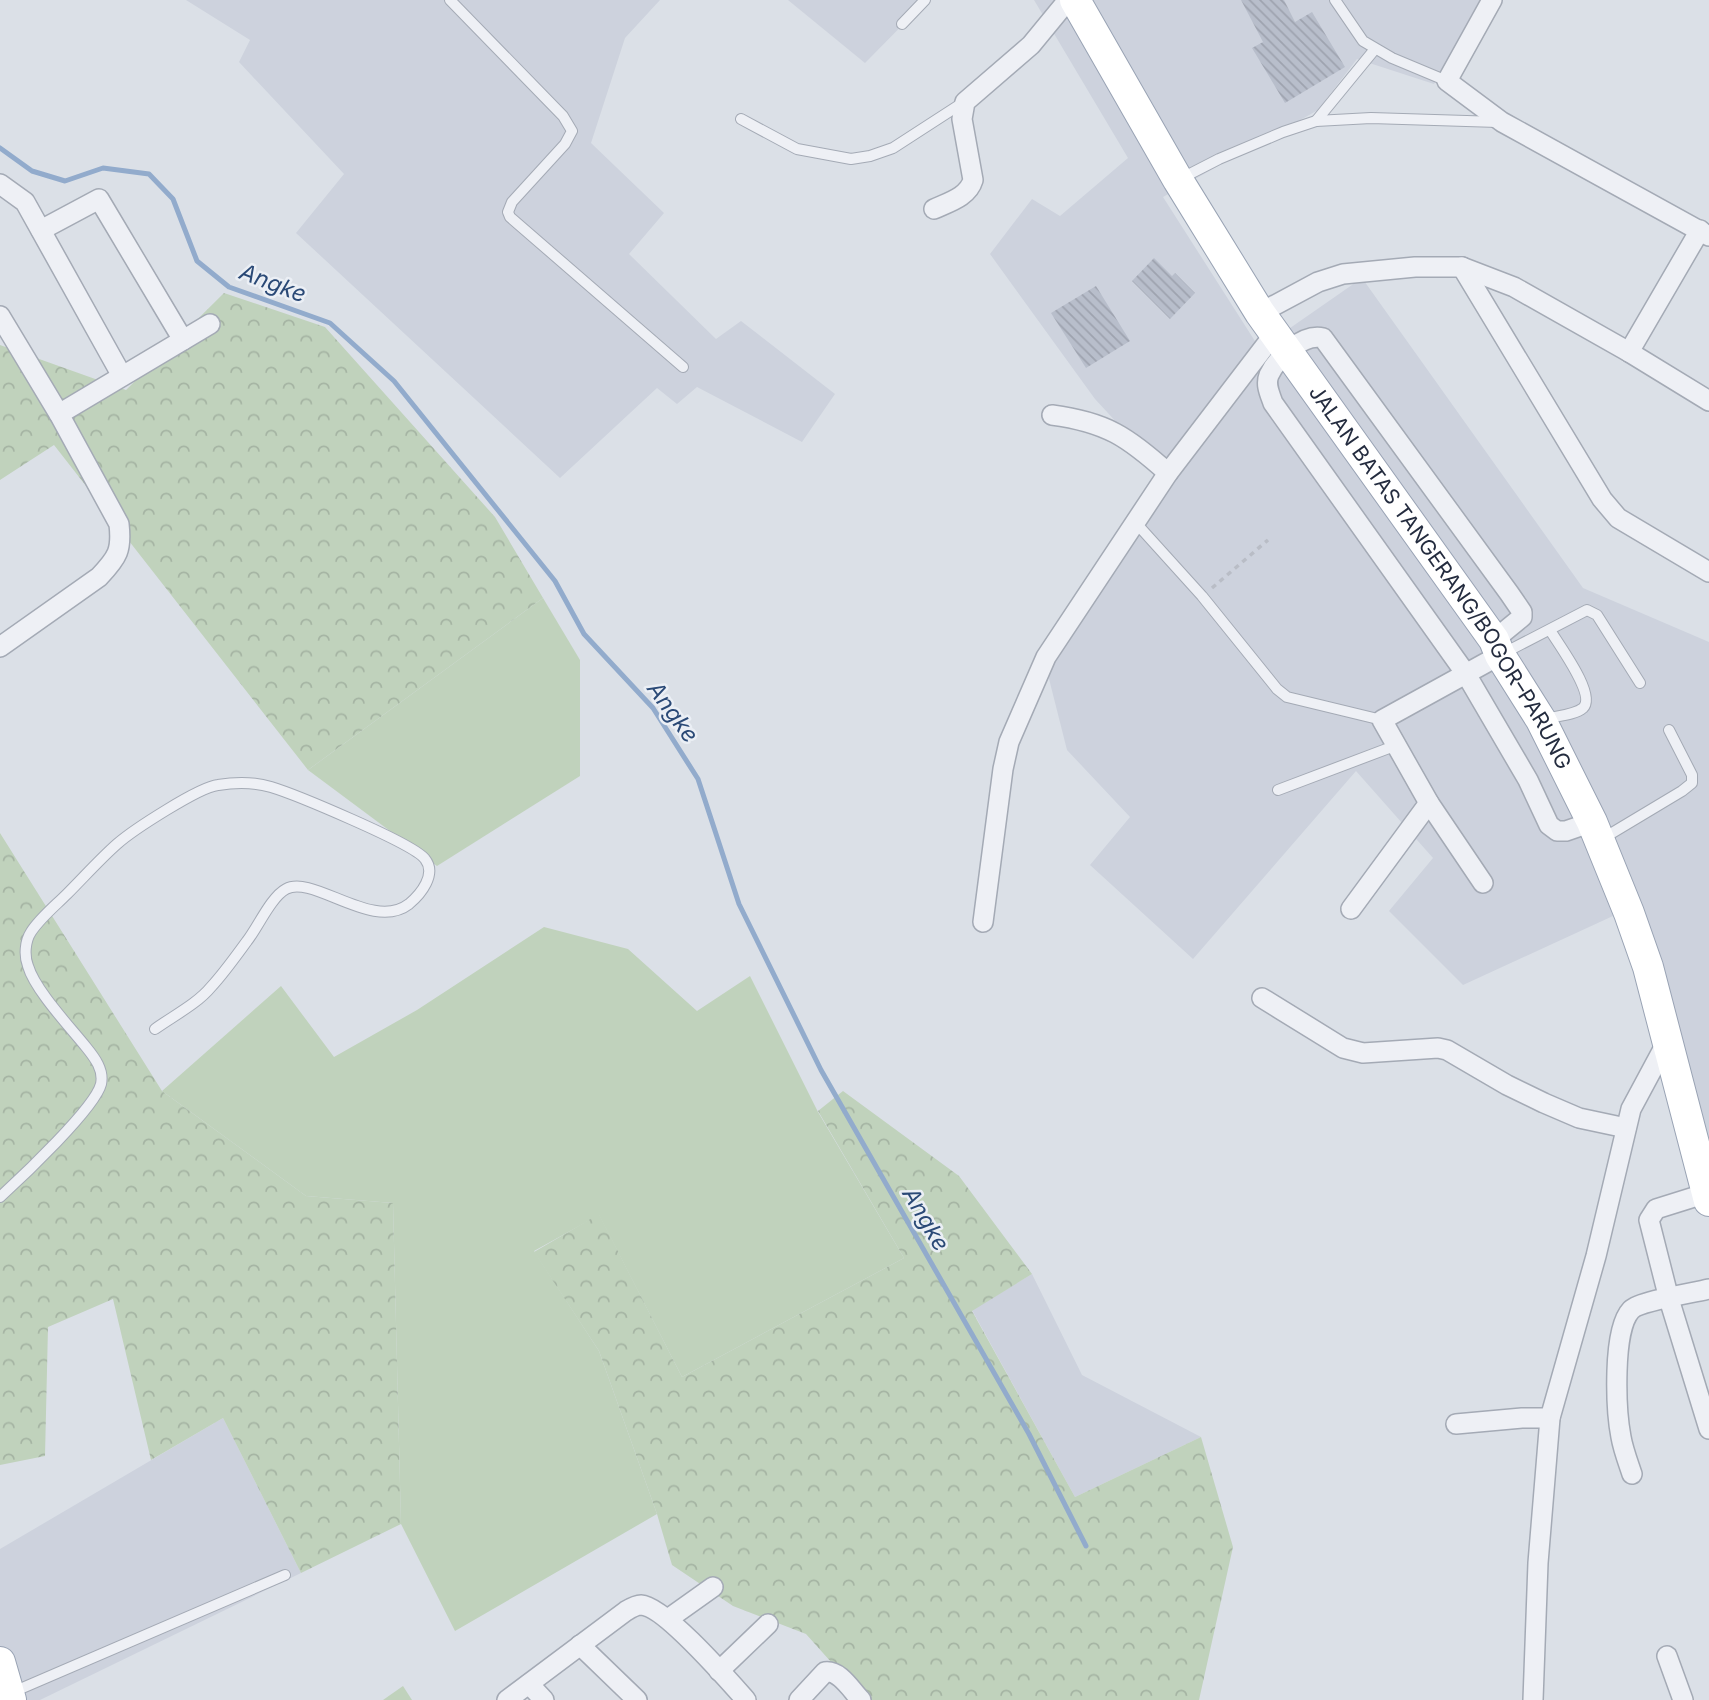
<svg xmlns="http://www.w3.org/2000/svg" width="1709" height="1700" viewBox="0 0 1709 1700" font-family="Inter,sans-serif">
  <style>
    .built { fill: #cdd2dd }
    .green { fill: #c0d2bc }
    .forest { fill: url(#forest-crowns) }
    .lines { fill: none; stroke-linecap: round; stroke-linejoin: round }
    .stream { stroke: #92abcc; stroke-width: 5 }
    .building { fill: url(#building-back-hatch) }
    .lane-casing { stroke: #a4aab5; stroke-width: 12 }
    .street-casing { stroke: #a4aab5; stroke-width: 22 }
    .primary-casing { stroke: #99a3b4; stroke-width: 32 }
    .path { stroke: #b9bdc6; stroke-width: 3.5; stroke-dasharray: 5 5; stroke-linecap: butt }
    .lane { stroke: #eef0f5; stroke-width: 10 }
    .street { stroke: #eef0f5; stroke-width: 19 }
    .primary { stroke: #fff; stroke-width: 30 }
    .labels { text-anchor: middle; stroke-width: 5; stroke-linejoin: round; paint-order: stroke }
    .street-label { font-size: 21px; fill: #242c3f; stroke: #ebeff5 }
    .water-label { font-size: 23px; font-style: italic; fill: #2a4976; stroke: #ebeff5 }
  </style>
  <defs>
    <pattern id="forest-crowns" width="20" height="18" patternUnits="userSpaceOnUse" patternTransform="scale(1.75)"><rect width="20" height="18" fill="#c0d2bc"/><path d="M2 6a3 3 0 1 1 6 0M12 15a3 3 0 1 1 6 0" fill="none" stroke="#a5b4a3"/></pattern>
    <pattern id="building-back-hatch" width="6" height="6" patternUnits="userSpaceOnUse" patternTransform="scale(1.75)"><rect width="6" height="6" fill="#b8becb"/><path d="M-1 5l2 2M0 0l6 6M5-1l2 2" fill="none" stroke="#9ea3af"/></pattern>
  </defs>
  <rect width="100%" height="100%" fill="#dbe0e7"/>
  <g class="built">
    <path d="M186,0h474l-35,38 -34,105 73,70 -35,41 87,85 25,-18 94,73 -33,48 -105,-55 -20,17 -20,-16 -97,90 -264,-245 48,-59 -105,-112 11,-22z"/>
    <path d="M788,0h139l-62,63z"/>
    <path d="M1034,0h447l-47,84 -77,-25 -39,51 -155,87 97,152 102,-71 221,310 126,54v537l-83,-269 -163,75 -74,-74 44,-53 -77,-87 -163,188 -103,-94 40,-48 -63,-67 -22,-87 124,-184 -74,-80 -105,-145 42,-55 28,17 68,-58z"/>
    <path d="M1032,1274l50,101 119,62 -126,60 -103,-187z"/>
    <path d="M223,1418l78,155 -261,127h-27l-13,-47v-104z"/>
  </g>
  <g class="green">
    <path d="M543,598l37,62v116l-143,90 -129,-96z"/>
    <path d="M544,927l84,22 69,62 53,-35 68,136 86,146 -222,119 -83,-162 -65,36 65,100 58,163 -202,117 -54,-107 -8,-321 -87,-7 -144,-105 119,-105 53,71 83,-47z"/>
    <path d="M403,1686l9,14h-29z"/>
  </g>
  <g class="forest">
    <path d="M224,293l101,34 170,190 48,81 -235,172 -254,-325 -54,35v-135l126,45z"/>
    <path d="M0,833l162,258 144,105 87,7 8,321 -100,49 -78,-155 -72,42 -38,-161 -65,28 -3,129 -45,9z"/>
    <path d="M843,1091l116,85 73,98 -60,37 103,186 126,-60 32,110 -34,153h-334l-59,-66 -73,-28 -61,-41 -15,-51 -58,-163 -65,-99 65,-38 83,163 222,-119 -86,-147z"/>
  </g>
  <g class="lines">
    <path class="stream" d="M0,148l32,23 33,10 38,-13 46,6 24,25 24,62 32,26 101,36 64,58 161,200 29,53 69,74 45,71 41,125 82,166 208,364 57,112"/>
  </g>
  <g class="building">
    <path d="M1241,0h43l11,22 17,-10 33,55 -60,36 -33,-55 11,-6z"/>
    <path d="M1154,258l18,18 3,-3 20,20 -25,26 -38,-38z"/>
    <path d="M1096,286l34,55 -44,27 -35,-55z"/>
  </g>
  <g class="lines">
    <defs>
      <g id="lane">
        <path d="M450,0l113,116 9,15 -7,13 -53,58 -4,10 2,5 173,150"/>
        <path d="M1335,0l28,41 29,17 55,23"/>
        <path d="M902,24l23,-24"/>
        <path d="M741,119l56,30 54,10 19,-3 23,-8 71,-46"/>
        <path d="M1316,121l59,-72"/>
        <path d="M1182,178l37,-19 64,-27 33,-11 55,-3 127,4"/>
        <path d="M1136,523l66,73 75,93 10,8 95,23"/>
        <path d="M1504,653l83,-43 10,5 43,68"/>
        <path d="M1545,719c11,-3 30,-4 38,-11 14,-13 -25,-64 -33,-78"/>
        <path d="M1278,790l119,-45"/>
        <path d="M1602,839l80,-48 10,-8v-8l-23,-45"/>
        <path d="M0,1197c22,-20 95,-89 101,-113 3,-14 -6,-26 -15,-37 -16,-20 -51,-57 -58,-81 -4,-10 -3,-25 3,-34 9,-14 24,-26 36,-38 17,-17 33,-35 50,-50 16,-14 82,-57 101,-59 18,-3 36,-3 53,2 23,7 142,56 154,72 12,15 -4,35 -16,45 -36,28 -96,-30 -123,-15 -15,8 -28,38 -39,52 -11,15 -23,32 -36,46 -14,17 -38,29 -56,42"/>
        <path d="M13,1692l272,-117"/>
      </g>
      <g id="street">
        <path d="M1492,0l-45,81 55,41 207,114"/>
        <path d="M0,184l25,18 97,174"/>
        <path d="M934,209c15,-7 34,-12 39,-29l-11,-61 3,-17 66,-57 37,-45"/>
        <path d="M41,230l58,-31 84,141"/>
        <path d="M1462,267l140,232 16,19 91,54"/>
        <path d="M1260,313l58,-31 25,-8 72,-7h47l52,20 115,65 80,49"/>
        <path d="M0,316l59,98 60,110c3,26 -1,33 -20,53l-99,70"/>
        <path d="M1629,352l71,-122"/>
        <path d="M59,414l151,-90"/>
        <path d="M1052,415c54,7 76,22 116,58"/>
        <path d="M1494,640l28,-23v-5l-13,-19 -186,-255c-20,-5 -46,20 -54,37 -4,10 1,19 4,28l193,271 62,106 21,45 8,6h9l26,-9"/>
        <path d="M1483,883l-54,-80 -47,-83 118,-65"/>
        <path d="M1351,909l78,-106"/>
        <path d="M983,922l20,-153 6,-27 37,-85 122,-184 107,-140"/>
        <path d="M1262,998l81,50 20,5 75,-5 9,2 60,35 37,18 35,15 47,10"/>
        <path d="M1707,1193l-51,16 -7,11 20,79 40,130"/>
        <path d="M1456,1424l66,-6h28"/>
        <path d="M1632,1474c-4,-12 -9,-25 -11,-37 -5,-26 -9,-107 10,-127 9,-9 62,-17 78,-21"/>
        <path d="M668,1619l45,-32"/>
        <path d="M580,1645l57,55"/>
        <path d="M1667,1656l16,44"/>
        <path d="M719,1671l49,-47"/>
        <path d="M529,1684l15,16"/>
        <path d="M507,1700l119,-89c5,-3 10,-6 15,-6 23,1 88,76 105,95"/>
        <path d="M799,1700l26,-28c15,-2 26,18 36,28"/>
        <path d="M1533,1700l5,-137 12,-145 46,-162 35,-147 37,-69"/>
      </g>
      <g id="primary">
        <path id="s1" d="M1075,0l103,180 82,133 234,327 6,15 41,65 51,102 37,91 19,54 61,234"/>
        <path d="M0,1662l11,38"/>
      </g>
    </defs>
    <use href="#lane" class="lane-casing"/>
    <use href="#street" class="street-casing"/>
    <use href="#primary" class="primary-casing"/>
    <path class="path" d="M1212,588l56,-48"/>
    <use href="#lane" class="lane"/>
    <use href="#street" class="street"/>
    <use href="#primary" class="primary"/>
  </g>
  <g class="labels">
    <g class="street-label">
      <text dy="7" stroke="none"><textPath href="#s1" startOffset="684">JALAN BATAS TANGERANG/BOGOR–PARUNG</textPath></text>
    </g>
    <g class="water-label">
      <text transform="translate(273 283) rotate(21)" y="8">Angke</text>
      <text transform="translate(673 712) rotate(54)" y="8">Angke</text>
      <text transform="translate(926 1219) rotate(60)" y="8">Angke</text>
    </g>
  </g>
</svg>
